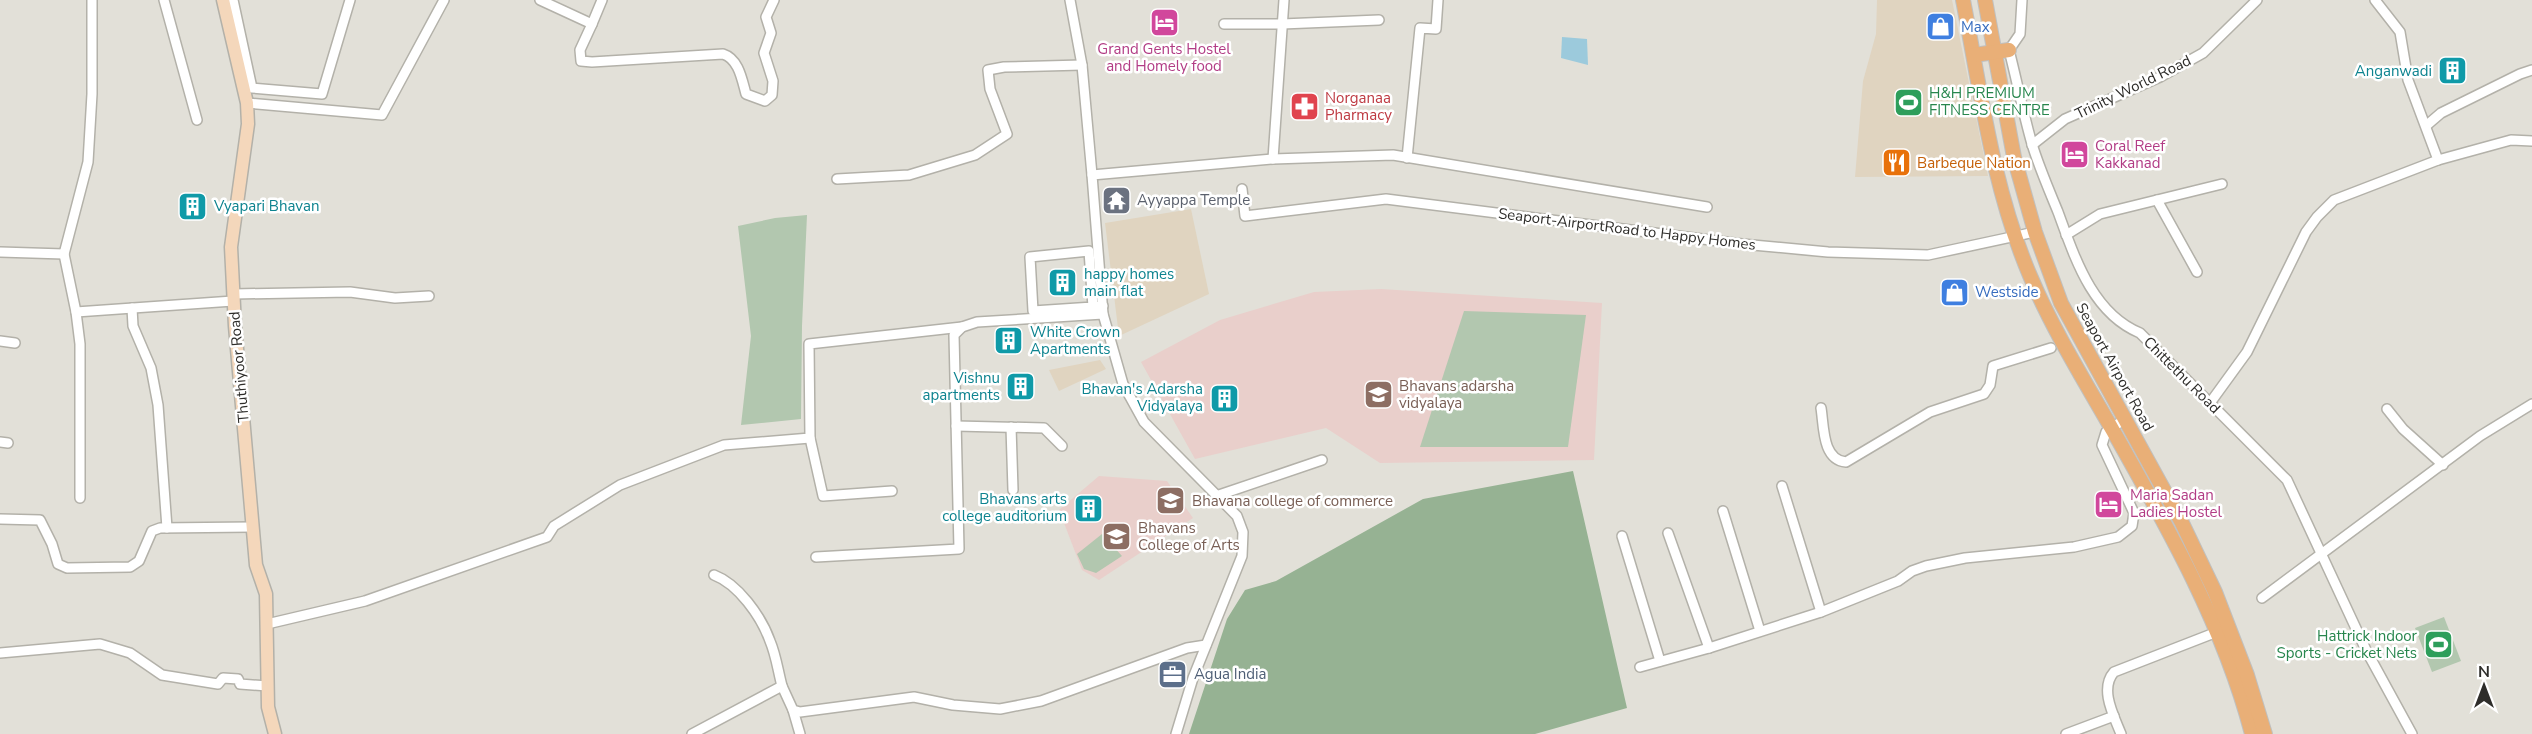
<svg xmlns="http://www.w3.org/2000/svg" width="2532" height="734" viewBox="0 0 2532 734" font-family="'Nunito Sans',sans-serif">
  <style>
    .commercial { fill: #e0d4c0 }
    .education { fill: #e9cfcb }
    .green { fill: #b2c7af }
    .forest { fill: #96b293 }
    .water { fill: #9ccadc }
    .lines { fill: none; stroke-linecap: round; stroke-linejoin: round }
    .street-casing { stroke: #b3b1a9; stroke-width: 12 }
    .secondary-casing { stroke: #b3b1a9; stroke-width: 15 }
    .primary-casing { stroke: #c0c0bf; stroke-width: 16 }
    .street { stroke: #fff; stroke-width: 9 }
    .secondary { stroke: #f4d7bb; stroke-width: 12 }
    .primary { stroke: #e9af77; stroke-width: 14 }
    .labels { text-anchor: middle; stroke-width: 5; stroke-linejoin: round; paint-order: stroke }
    .shop-label { font-size: 15px; fill: #366cbe; stroke: #fff; text-anchor: start }
    .hotel-label { font-size: 15px; fill: #b23c85; stroke: #fff; text-anchor: start }
    .culture-label { font-size: 15px; fill: #0d838f; stroke: #fff; text-anchor: end }
    .street-label { font-size: 15px; fill: #2e2d2a; stroke: #fff }
    .leisure-label { font-size: 15px; fill: #27864d; stroke: #fff; text-anchor: start }
    .health-label { font-size: 15px; fill: #be3a42; stroke: #fff; text-anchor: start }
    .food-label { font-size: 15px; fill: #c56008; stroke: #fff; text-anchor: start }
    .worship-label { font-size: 15px; fill: #5b616d; stroke: #fff; text-anchor: start }
    .education-label { font-size: 15px; fill: #785e54; stroke: #fff; text-anchor: start }
    .service-label { font-size: 15px; fill: #4e5e75; stroke: #fff; text-anchor: start }
  </style>
  <rect width="100%" height="100%" fill="#e2e0d8"/>
  <g class="commercial">
    <path d="M1877,0h75l36,176 -133,1 8,-96 13,-47z"/>
    <path d="M1191,209l18,85 -90,42 -14,-113z"/>
    <path d="M1100,360l6,9 -47,22 -10,-21z"/>
  </g>
  <g class="education">
    <path d="M1381,289l221,14 -8,157 -214,3 -54,-35 -131,31 -54,-97 79,-42 94,-28z"/>
    <path d="M1099,476l68,5 26,37 -94,62 -17,-10 -23,-60z"/>
  </g>
  <g class="green">
    <path d="M807,215l-5,111 -1,93 -60,6 10,-89 -13,-110 37,-8z"/>
    <path d="M1464,311l122,4 -18,132h-148z"/>
    <path d="M1102,534l20,22 -26,17 -12,-4 -7,-15z"/>
    <path d="M2444,617l17,44 -29,11 -17,-44z"/>
  </g>
  <path class="forest" d="M1573,471l54,237 -92,26h-346l38,-115 18,-29 31,-9 147,-82z"/>
  <path class="water" d="M1562,37l25,2 1,26 -27,-7z"/>
  <g class="lines">
    <defs>
      <g id="street">
        <path d="M164,0l33,120"/>
        <path d="M233,0l19,88 70,6 28,-94"/>
        <path d="M540,0l52,24 10,-24"/>
        <path d="M1070,0l12,65 10,110"/>
        <path d="M2022,0l-2,34 -11,16c8,31 14,63 23,94 7,23 17,46 26,68 17,46 34,101 82,121l147,147 79,170 46,84"/>
        <path d="M592,24l-12,26 1,11 11,1 131,-8c16,5 19,26 23,40l19,7 7,-6 1,-14 -9,-28 7,-20 -5,-16 8,-17"/>
        <path d="M1224,24h58l97,-4"/>
        <path d="M247,103l135,12 62,-115"/>
        <path d="M2427,125l14,-12 79,-39 12,-4"/>
        <path d="M2032,145l33,-26 95,-42 43,-24 54,-53"/>
        <path d="M1407,158l13,-130 16,1 2,-29"/>
        <path d="M1273,159l11,-159"/>
        <path d="M2438,160l73,-20 21,1"/>
        <path d="M837,179l72,-4 66,-20 32,-21 -17,-45 -2,-19 16,-3 78,-2"/>
        <path d="M1242,189l3,27 141,-17 356,45 86,8 100,3 107,-23"/>
        <path d="M2157,200l40,72"/>
        <path d="M2066,235l34,-21 122,-30"/>
        <path d="M0,252l64,2 24,-92 4,-68v-94"/>
        <path d="M64,254l12,58 4,32v154"/>
        <path d="M234,294l116,-2 45,6 34,-2"/>
        <path d="M1093,307l-4,-56 -59,6 3,54 60,-4 10,-1"/>
        <path d="M132,308l1,18 18,42 7,37 9,123"/>
        <path d="M76,312l157,-11"/>
        <path d="M0,341l15,2"/>
        <path d="M2210,403l37,-51 59,-120 11,-15 17,-17 104,-40 -30,-80 -8,-48 -25,-32"/>
        <path d="M1821,408c3,18 1,52 25,54l84,-50 54,-18 6,-9 3,-19 58,-18"/>
        <path d="M2387,409l16,20 40,36"/>
        <path d="M956,426l88,2 18,18"/>
        <path d="M1011,427l2,63"/>
        <path d="M810,438l13,58 69,-5"/>
        <path d="M0,442l8,1"/>
        <path d="M1782,486l39,126"/>
        <path d="M1216,496l106,-36"/>
        <path d="M1723,511l37,120"/>
        <path d="M0,519l40,1 12,24 6,20 9,4 63,-1 9,-6 13,-30 8,-3 92,-1"/>
        <path d="M1668,533l41,115"/>
        <path d="M1622,536l38,125"/>
        <path d="M816,557l143,-8 -5,-214 8,-8 15,-5 126,-8"/>
        <path d="M714,575c24,9 47,41 56,66 6,14 8,30 12,45"/>
        <path d="M2262,598l218,-162 52,-32"/>
        <path d="M267,624l98,-23 182,-64 7,-11 66,-41 104,-40 86,-7 -1,-94 153,-17"/>
        <path d="M0,653l100,-9 30,9 32,22 56,9 5,-6 15,1 2,5 28,2"/>
        <path d="M1640,667l69,-19 112,-36 77,-31 14,-10 14,-5 39,-8 109,-11 44,-10 14,-11 2,-13 -32,-68 4,-13 19,-13"/>
        <path d="M793,710l7,24"/>
        <path d="M692,734l90,-48 11,24 7,2 114,-15 39,8 47,4 41,-8 146,-53 19,-3"/>
        <path d="M1176,734l17,-56 49,-122 1,-24 -6,-16 -93,-94 -21,-38 -20,-70 -11,-139 181,-16 120,-4 314,52"/>
        <path d="M2066,734l48,-18"/>
        <path d="M2121,734c-7,-18 -22,-45 -7,-62l108,-42"/>
      </g>
      <path id="secondary" d="M223,0l24,103 1,21 -17,123 4,79 21,239 10,29 2,113 7,27"/>
      <g id="primary">
        <path d="M1963,0c18,93 30,190 68,278 22,52 53,102 81,151 55,97 112,197 140,305"/>
        <path d="M1985,0l29,157 21,75 26,71 121,220 33,69 32,83 18,59"/>
        <path d="M1974,55l35,-5"/>
      </g>
    </defs>
    <use href="#street" class="street-casing"/>
    <use href="#secondary" class="secondary-casing"/>
    <use href="#primary" class="primary-casing"/>
    <use href="#street" class="street"/>
    <use href="#secondary" class="secondary"/>
    <use href="#primary" class="primary"/>
  </g>
  <defs>
    <symbol id="hotel-square" viewBox="-11 -11 22 22"><rect x="-9" y="-9" width="18" height="18" rx="4" fill="#d1479c" stroke="#fff"/><path d="M-6-4.5h1.5V1H6V5H4.5V3h-9V5H-6ZM-4 0a1.8 1.8 0 1 1 3.6 0ZM.5 0V-2.5h3Q6-2.5 6 0Z" fill="#fff"/></symbol>
    <symbol id="shop-square" viewBox="-11 -11 22 22"><rect x="-9" y="-9" width="18" height="18" rx="4" fill="#3f7fe0" stroke="#fff"/><path d="M-5-2.5h2.3a2.7 3.5 0 0 1 5.4 0H5L5.5 6h-11ZM-1.5-2.5h3a1.5 2.3 0 0 0-3 0Z" fill="#fff"/></symbol>
    <symbol id="building-square" viewBox="-11 -11 22 22"><rect x="-9" y="-9" width="18" height="18" rx="4" fill="#0f9aa8" stroke="#fff"/><path d="M-4-6H4V6H1V3H-1V6H-4ZM-2.5-4.3h1.7v1.8h-1.7ZM.8-4.3h1.7v1.8H.8ZM-2.5-1h1.7V.8h-1.7ZM.8-1h1.7V.8H.8Z" fill="#fff"/></symbol>
    <symbol id="stadium-square" viewBox="-11 -11 22 22"><rect x="-9" y="-9" width="18" height="18" rx="4" fill="#2e9e5b" stroke="#fff"/><path d="M0-5a6.5 5 0 1 0 0 10a6.5 5 0 1 0 0-10ZM-3.5-1.8h7v3.6h-7Z" fill="#fff"/></symbol>
    <symbol id="pharmacy-square" viewBox="-11 -11 22 22"><rect x="-9" y="-9" width="18" height="18" rx="4" fill="#e0444e" stroke="#fff"/><path d="M-2-6h4v4h4v4h-4v4h-4v-4h-4v-4h4Z" fill="#fff"/></symbol>
    <symbol id="restaurant-square" viewBox="-11 -11 22 22"><rect x="-9" y="-9" width="18" height="18" rx="4" fill="#e8710a" stroke="#fff"/><path d="M-5-6h1v4h1v-4h1v4h1v-4h1v5L-1.5 .5V6h-2V.5L-5-1ZM5-6V6H3V1.5H1.5Q1.5-4 5-6Z" fill="#fff"/></symbol>
    <symbol id="temple-square" viewBox="-11 -11 22 22"><rect x="-9" y="-9" width="18" height="18" rx="4" fill="#6b7280" stroke="#fff"/><path d="M0-6L5-2H3V0L6.5 2.5H4V6H1.5V3h-3V6H-4V2.5H-6.5L-3 0V-2H-5Z" fill="#fff"/></symbol>
    <symbol id="school-square" viewBox="-11 -11 22 22"><rect x="-9" y="-9" width="18" height="18" rx="4" fill="#8d6e63" stroke="#fff"/><path d="M0-5L7-2L0 1L-7-2ZM-4 1L0 2.5L4 1V4Q0 6-4 4Z" fill="#fff"/></symbol>
    <symbol id="university-square" viewBox="-11 -11 22 22"><rect x="-9" y="-9" width="18" height="18" rx="4" fill="#8d6e63" stroke="#fff"/><path d="M0-5L7-2L0 1L-7-2ZM-4 1L0 2.5L4 1V4Q0 6-4 4Z" fill="#fff"/></symbol>
    <symbol id="office-square" viewBox="-11 -11 22 22"><rect x="-9" y="-9" width="18" height="18" rx="4" fill="#5c6f8a" stroke="#fff"/><path d="M-6-3h4V-5.5h4V-3h4V5H-6ZM-1-4.5V-3h2v-1.5ZM-6 0V1H6V0Z" fill="#fff"/></symbol>
  </defs>
  <g fill-rule="evenodd">
    <use href="#hotel-square" x="1148" y="6" width="33" height="33"/>
    <use href="#shop-square" x="1924" y="10" width="33" height="33"/>
    <use href="#building-square" x="2436" y="54" width="33" height="33"/>
    <use href="#stadium-square" x="1892" y="86" width="33" height="33"/>
    <use href="#pharmacy-square" x="1288" y="90" width="33" height="33"/>
    <use href="#hotel-square" x="2058" y="138" width="33" height="33"/>
    <use href="#restaurant-square" x="1880" y="146" width="33" height="33"/>
    <use href="#temple-square" x="1100" y="184" width="33" height="33"/>
    <use href="#building-square" x="176" y="190" width="33" height="33"/>
    <use href="#building-square" x="1046" y="266" width="33" height="33"/>
    <use href="#shop-square" x="1938" y="276" width="33" height="33"/>
    <use href="#building-square" x="992" y="324" width="33" height="33"/>
    <use href="#building-square" x="1004" y="370" width="33" height="33"/>
    <use href="#school-square" x="1362" y="378" width="33" height="33"/>
    <use href="#building-square" x="1208" y="382" width="33" height="33"/>
    <use href="#university-square" x="1154" y="484" width="33" height="33"/>
    <use href="#hotel-square" x="2092" y="488" width="33" height="33"/>
    <use href="#building-square" x="1072" y="492" width="33" height="33"/>
    <use href="#university-square" x="1100" y="520" width="33" height="33"/>
    <use href="#stadium-square" x="2422" y="628" width="33" height="33"/>
    <use href="#office-square" x="1156" y="658" width="33" height="33"/>
  </g>
  <g class="labels">
    <g class="shop-label">
      <text x="1961" y="32">Max</text>
      <text x="1975" y="297">Westside</text>
    </g>
    <g class="hotel-label">
      <text x="1164" y="54" text-anchor="middle">Grand Gents Hostel<tspan x="1164" dy="17">and Homely food</tspan></text>
      <text x="2095" y="151">Coral Reef<tspan x="2095" dy="17">Kakkanad</tspan></text>
      <text x="2130" y="500">Maria Sadan<tspan x="2130" dy="17">Ladies Hostel</tspan></text>
    </g>
    <g class="culture-label">
      <text x="2432" y="76">Anganwadi</text>
      <text x="214" y="211" text-anchor="start">Vyapari Bhavan</text>
      <text x="1084" y="279" text-anchor="start">happy homes<tspan x="1084" dy="17">main flat</tspan></text>
      <text x="1030" y="337" text-anchor="start">White Crown<tspan x="1030" dy="17">Apartments</tspan></text>
      <text x="1000" y="383">Vishnu<tspan x="1000" dy="17">apartments</tspan></text>
      <text x="1203" y="394">Bhavan's Adarsha<tspan x="1203" dy="17">Vidyalaya</tspan></text>
      <text x="1067" y="504">Bhavans arts<tspan x="1067" dy="17">college auditorium</tspan></text>
    </g>
    <g class="street-label">
      <text transform="translate(2133 87) rotate(-26)" y="5">Trinity World Road</text>
      <text transform="translate(1627 229) rotate(7)" y="5">Seaport-AirportRoad to Happy Homes</text>
      <text transform="translate(239 367) rotate(-95)" y="5">Thuthiyoor Road</text>
      <text transform="translate(2115 367) rotate(61)" y="5">Seaport Airport Road</text>
      <text transform="translate(2182 375) rotate(45)" y="5">Chittethu Road</text>
    </g>
    <g class="leisure-label">
      <text x="1929" y="98">H&amp;H PREMIUM<tspan x="1929" dy="17">FITNESS CENTRE</tspan></text>
      <text x="2417" y="641" text-anchor="end">Hattrick Indoor<tspan x="2417" dy="17">Sports - Cricket Nets</tspan></text>
    </g>
    <g class="health-label">
      <text x="1325" y="103">Norganaa<tspan x="1325" dy="17">Pharmacy</tspan></text>
    </g>
    <g class="food-label">
      <text x="1917" y="168">Barbeque Nation</text>
    </g>
    <g class="worship-label">
      <text x="1137" y="205">Ayyappa Temple</text>
    </g>
    <g class="education-label">
      <text x="1399" y="391">Bhavans adarsha<tspan x="1399" dy="17">vidyalaya</tspan></text>
      <text x="1192" y="506">Bhavana college of commerce</text>
      <text x="1138" y="533">Bhavans<tspan x="1138" dy="17">College of Arts</tspan></text>
    </g>
    <g class="service-label">
      <text x="1194" y="679">Agua India</text>
    </g>
  </g>
  <g transform="translate(2484 686)" stroke="#ffffff" stroke-width="4.5" paint-order="stroke">
  <path d="M0-4.5L10 22L0 15L-10 22Z" fill="#2e2d2a"/>
  <text y="-9" font-size="16" font-weight="bold" text-anchor="middle" fill="#2e2d2a">N</text>
  </g>
</svg>
